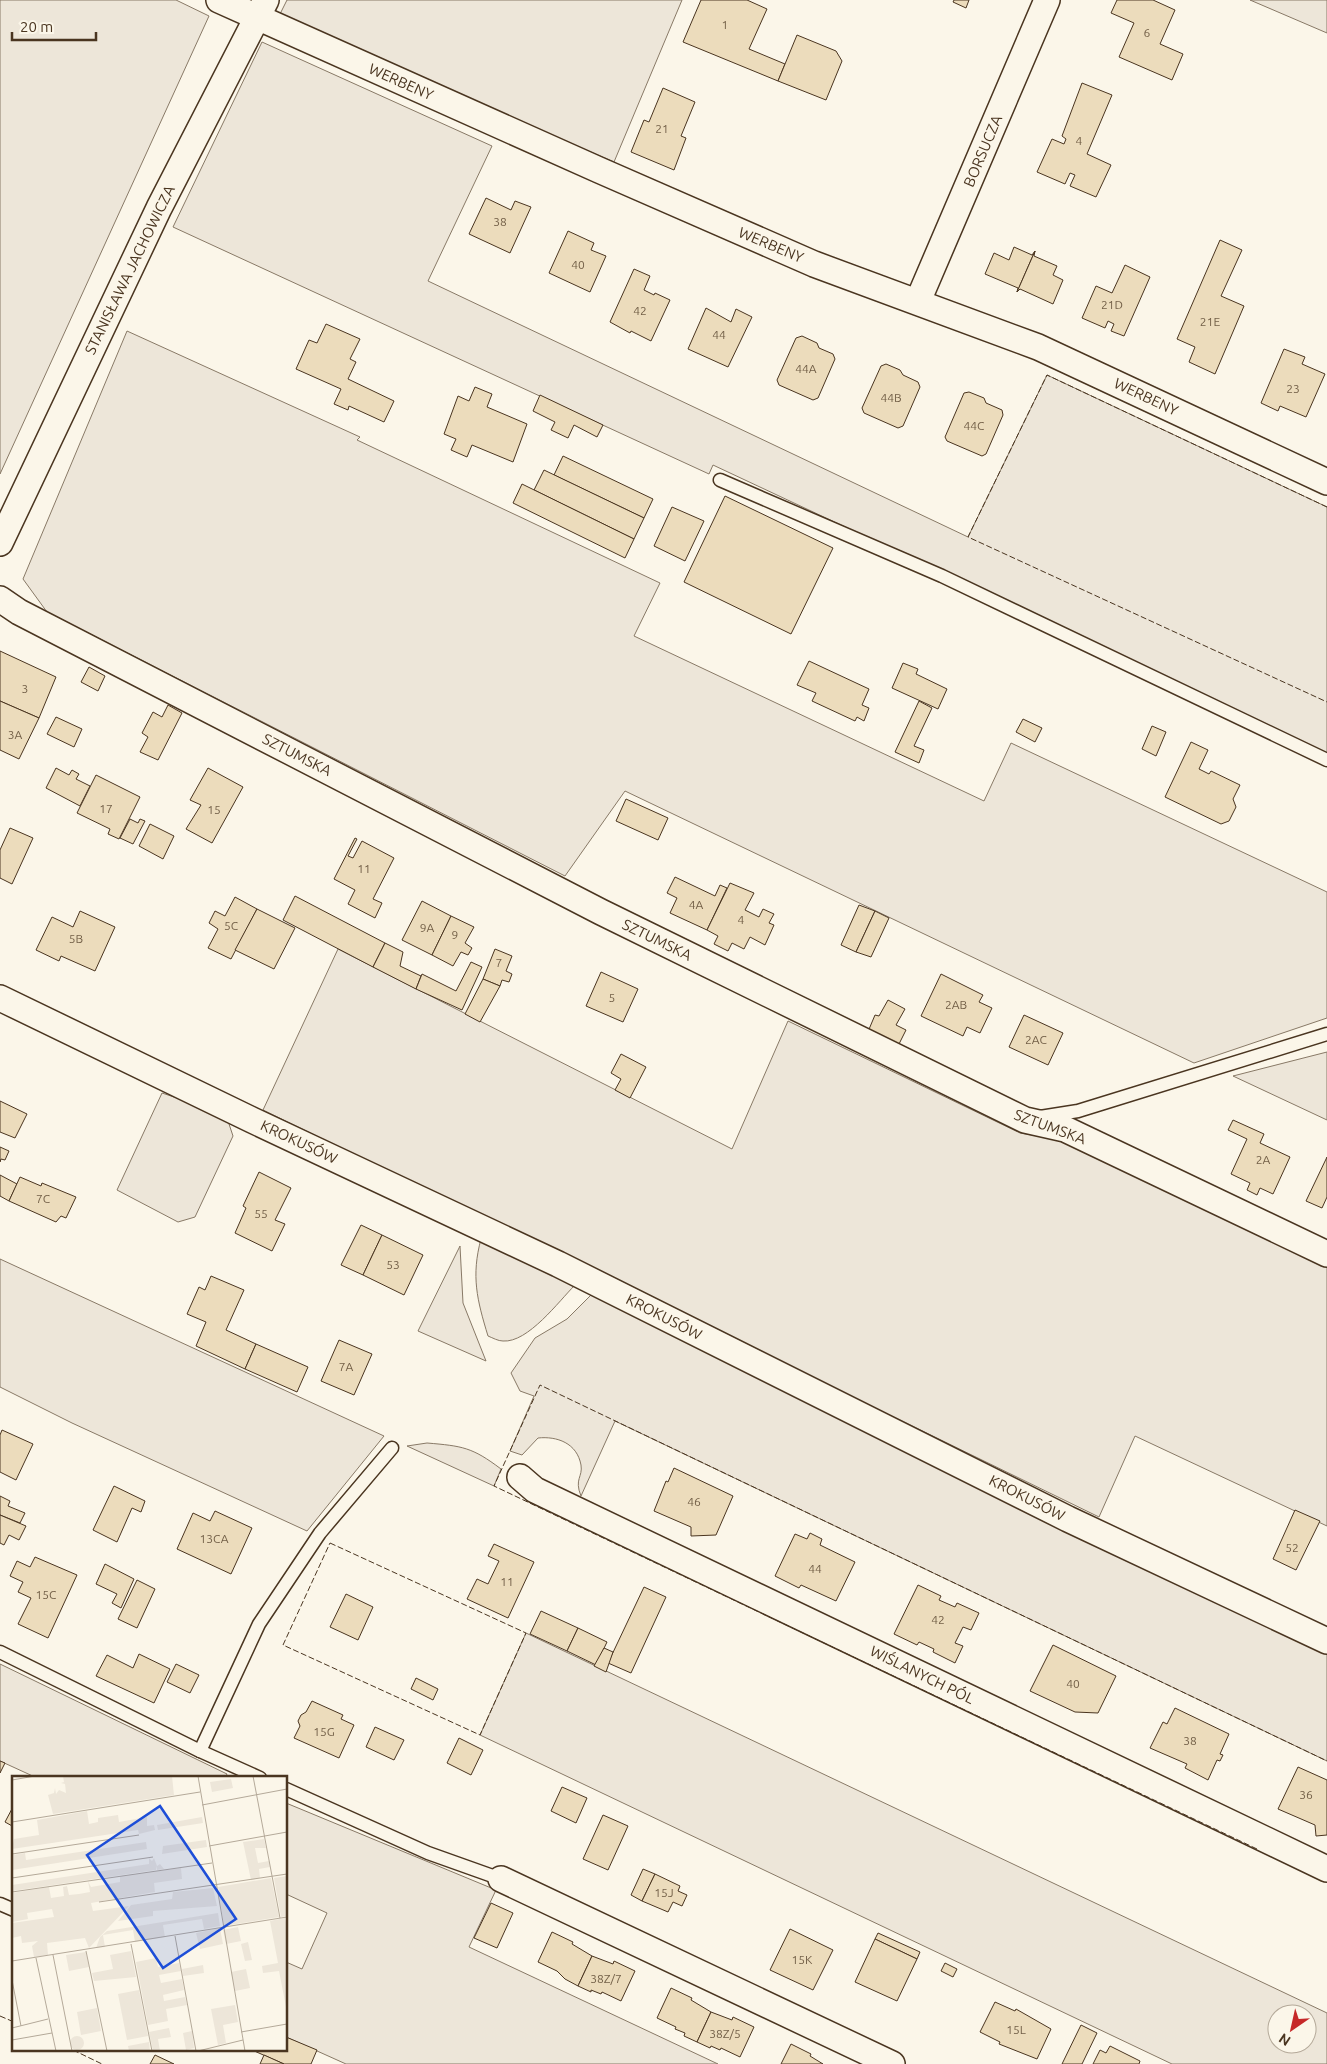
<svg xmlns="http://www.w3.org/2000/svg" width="1327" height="2064" viewBox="0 0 1327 2064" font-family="Ubuntu,sans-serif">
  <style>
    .green { fill: #ede6d9; stroke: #887966; fill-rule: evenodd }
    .building { fill: #ecdcbc; stroke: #4a3520 }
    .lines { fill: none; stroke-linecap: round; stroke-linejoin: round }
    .lane-casing { stroke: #4a3520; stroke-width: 15 }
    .street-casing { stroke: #4a3520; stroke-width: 28 }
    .lane { stroke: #fbf6e9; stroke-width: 12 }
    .street { stroke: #fbf6e9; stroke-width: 25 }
    .fence { stroke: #4a3520; stroke-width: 1; stroke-dasharray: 6 2.5; stroke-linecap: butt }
    .labels { text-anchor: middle; stroke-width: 4; stroke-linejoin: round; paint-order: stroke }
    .number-label { font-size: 12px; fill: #725f47 }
    .street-label { font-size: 15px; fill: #4a3520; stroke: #fbf6e9 }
    .inset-road { fill: none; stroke: #b4a999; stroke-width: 1 }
    .view { fill: #1d4ed8; fill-opacity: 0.15; stroke: #1d4ed8; stroke-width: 2.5 }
    .inset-edge { fill: none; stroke: #4a3520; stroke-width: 2.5 }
  </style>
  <rect width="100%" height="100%" fill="#fbf6e9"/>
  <g class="green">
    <path d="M0,0h176l33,16 -209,458z"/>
    <path d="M287,0h395l-68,162 -336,-144z"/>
    <path d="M1250,0h77v33z"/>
    <path d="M262,42l230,104 -64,135 540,256 79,-162 280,132v246l-614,-288 -4,9 -536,-247z"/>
    <path d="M127,331l233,106 -3,3 303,143 -26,53 350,165 27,-58 316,149v126l-133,45 -569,-272 -60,85 -518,-264 -24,-33z"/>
    <path d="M338,949l394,200 56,-128 232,112 48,8 259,125v260l-192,-90 -36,81 -836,-407z"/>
    <path d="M1327,1052v68l-94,-44z"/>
    <path d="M162,1093l27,9 38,16 6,18 -38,81 -17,5 -61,-32z"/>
    <path d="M481,1239l94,46c-16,16 -47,58 -72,56 -5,0 -10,-3 -15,-5 -11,-36 -17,-60 -7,-97z"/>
    <path d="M460,1246l3,57 23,58 -68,-30z"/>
    <path d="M0,1259l384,177 -77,95 -235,-108 -72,-36z"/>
    <path d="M593,1293l734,357v111l-712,-340 -34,75c-7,-17 2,-19 0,-31 -4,-22 -24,-29 -43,-27l-16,17 -12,-4 24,-55 -14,-5 -9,-18 24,-35 32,-19z"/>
    <path d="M427,1443c35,3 45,4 74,26l-7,17 -87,-40z"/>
    <path d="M526,1633l801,380v51h-155l-692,-329zM1277,2014h30v30h-30z"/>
    <path d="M0,1664l227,110 -2,4h-188l-37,-17z"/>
    <path d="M286,1803l210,87 -27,57 249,117h-372l-60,-27v-75l16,7 25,-56 -41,-19z"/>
  </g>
  <g class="building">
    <path d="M701,0h46l20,9 -18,40 36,15 -7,17 -95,-39z"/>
    <path d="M954,0h15l-3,8 -13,-6z"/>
    <path d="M1117,0h36l22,10 -15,34 23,10 -11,26 -53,-23 15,-34 -23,-10z"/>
    <path d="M797,35l39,16 6,10 -16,39 -48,-19z"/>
    <path d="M1082,83l30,12 -25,59 24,11 -15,32 -26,-11 5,-11 -5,-2 -5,11 -28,-12 15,-33 12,5 2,-5 -4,-3z"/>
    <path d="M663,88l32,14 -14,34 5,2 -12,32 -43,-18 13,-32 5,2z"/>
    <path d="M486,198l25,12 4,-9 16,6 -21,46 -41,-19z"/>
    <path d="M568,231l26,12 -3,7 15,6 -16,36 -41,-19z"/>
    <path d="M1220,240l22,10 -21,46 23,10 -29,68 -26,-12 6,-15 -18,-8z"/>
    <path d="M1014,247l18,8 3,-4 -18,41 1,-4 -33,-14 9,-21 15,7z"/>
    <path d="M1035,251l-1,5 23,10 -4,9 10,5 -10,24 -33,-15 -3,3z"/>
    <path d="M1125,265l25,12 -26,59 -13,-5 3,-7 -6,-3 -3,7 -23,-10 14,-32 16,7z"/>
    <path d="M634,269l16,7 -6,14 10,5 1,-2 15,7 -19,41 -20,-10 -1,2 -20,-11z"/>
    <path d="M706,308l25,14 5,-13 16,8 -24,50 -40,-18z"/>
    <path d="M326,324l34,15 -10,20 6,3 -8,17 46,22 -10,21 -35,-16 -1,4 -14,-6 7,-15 -45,-20 13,-29 8,3z"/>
    <path d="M802,336l15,7 2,5 14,6 2,5 -17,39 -5,2 -34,-15 -2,-5 19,-42z"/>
    <path d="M1284,349l21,8 -3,7 23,10 -19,43 -26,-11 -2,5 -17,-8z"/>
    <path d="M886,364l14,6 3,5 15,7 2,5 -17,39 -5,2 -34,-15 -2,-5 19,-42z"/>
    <path d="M475,387l17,7 -5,13 40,17 -14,38 -41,-17 -5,12 -16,-7 5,-11 -12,-5 14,-38 11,5z"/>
    <path d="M969,392l15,6 2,5 16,7 1,5 -17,39 -4,2 -35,-15 -2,-4 19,-44z"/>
    <path d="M540,395l63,30 -6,12 -23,-12 -6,13 -17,-8 4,-8 -22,-11z"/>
    <path d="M563,456l90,43 -9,19 -90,-43z"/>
    <path d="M544,470l100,48 -10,21 -100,-49z"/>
    <path d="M522,484l112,55 -9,19 -112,-55z"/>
    <path d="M725,496l108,52 -42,86 -107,-52z"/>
    <path d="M672,507l32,14 -19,40 -31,-15z"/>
    <path d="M0,651l56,26 -17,41 -39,-17z"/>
    <path d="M809,661l60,28 -7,16 7,3 -5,13 -7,-4 -2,4 -43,-20 4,-8 -19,-8z"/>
    <path d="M903,663l15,6 -2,5 31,15 -9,20 -46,-21z"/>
    <path d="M89,667l16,9 -7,15 -17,-9z"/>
    <path d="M0,701l39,17 -20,41 -19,-9z"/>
    <path d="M919,701l13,7 -18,38 10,4 -5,13 -24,-11z"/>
    <path d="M168,705l14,8 -24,47 -18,-8 8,-15 -6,-4 11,-21 9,5z"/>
    <path d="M56,717l26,12 -8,18 -27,-13z"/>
    <path d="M1023,719l19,9 -7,14 -19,-10z"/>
    <path d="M1152,726l14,6 -10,24 -14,-7z"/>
    <path d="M1191,742l17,8 -9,19 10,5 2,-3 29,14 -7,14 3,8 -7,14 -8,3 -56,-27z"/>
    <path d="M56,768l13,7 3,-5 7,4 -3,5 14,7 -10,20 -34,-18z"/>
    <path d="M208,768l35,19 -31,56 -26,-14 15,-24 -11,-5z"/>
    <path d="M96,775l44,22 -21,42 -11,-5 2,-5 -33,-16z"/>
    <path d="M626,799l42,19 -10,22 -42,-19z"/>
    <path d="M130,819l8,4 2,-4 5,2 -12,23 -13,-6z"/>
    <path d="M150,824l24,12 -11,23 -24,-13z"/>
    <path d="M10,828l23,10 -21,46 -12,-6v-28z"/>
    <path d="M355,838l2,1 -9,17 5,2 9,-17 32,17 -21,41 9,4 -7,15 -27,-14 7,-14 -21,-11z"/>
    <path d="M675,877l40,19 5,-11 7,3 -20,42 -37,-17 7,-15 -10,-5z"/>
    <path d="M730,883l24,10 -9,17 14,7 4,-8 11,5 -5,9 5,2 -9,20 -15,-8 -6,12 -12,-6 -4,8 -14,-7 4,-8 -11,-6z"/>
    <path d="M295,896l90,47 -12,24 -90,-47z"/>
    <path d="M235,897l22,12 -26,50 -23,-11 10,-19 -9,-6 6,-12 10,5z"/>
    <path d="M422,901l29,15 -19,39 -30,-15z"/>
    <path d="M859,905l16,6 -19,41 -15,-7z"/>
    <path d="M257,909l38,19 -21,41 -39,-19z"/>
    <path d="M80,911l35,16 -20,44 -34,-15 -2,5 -23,-11 16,-33 21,10z"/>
    <path d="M875,911l14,7 -18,39 -15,-5z"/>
    <path d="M451,916l23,11 -9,16 7,5 -4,7 -7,-3 -8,14 -21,-11z"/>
    <path d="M385,943l18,9 -3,14 21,10 -5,13 -43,-22z"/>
    <path d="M495,949l17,7 -6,15 6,3 -3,8 -7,-2 -2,6 -17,-7z"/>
    <path d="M471,962l11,5 -20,43 -46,-21 6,-15 34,17z"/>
    <path d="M601,972l37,17 -15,33 -37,-16z"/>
    <path d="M941,974l42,21 -4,7 13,6 -12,25 -13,-6 -4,9 -42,-20z"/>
    <path d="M483,979l17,7 -20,36 -15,-8z"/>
    <path d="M888,1000l17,9 -9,16 10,5 -9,18 -30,-14 8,-19 4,1z"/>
    <path d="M1024,1015l39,18 -15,32 -39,-18z"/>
    <path d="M621,1054l25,13 -16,31 -15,-8 6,-11 -10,-6z"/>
    <path d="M0,1101l27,13 -12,24 -15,-6z"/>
    <path d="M1233,1120l31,14 -4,9 30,14 -17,37 -13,-6 -3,7 -10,-5 3,-7 -19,-9 16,-35 -19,-9z"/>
    <path d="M0,1147l9,4 -4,9 -4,-1 -1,3z"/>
    <path d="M1327,1157v40l-5,11 -16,-7z"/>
    <path d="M259,1172l32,16 -16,32 10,4 -13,27 -37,-18 11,-25 -3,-2z"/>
    <path d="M0,1175l17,9 -8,17 -9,-5z"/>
    <path d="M20,1177l21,9 1,-3 34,14 -10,21 -5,-2 -5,6 -47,-21z"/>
    <path d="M361,1225l21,10 -19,40 -22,-10z"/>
    <path d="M382,1235l41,20 -19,40 -41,-20z"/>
    <path d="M211,1276l33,14 -18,40 30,14 -11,25 -49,-23 10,-24 -19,-8 12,-27 6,3z"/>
    <path d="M339,1340l33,14 -18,41 -33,-14z"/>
    <path d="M256,1344l52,23 -11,25 -52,-23z"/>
    <path d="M2,1430l31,14 -17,36 -16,-8v-37z"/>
    <path d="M674,1468l59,28 -17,39 -25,1v-9l-37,-16 12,-30 2,1z"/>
    <path d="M114,1486l31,15 -4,11 -9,-4 -15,34 -24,-12z"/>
    <path d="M0,1496l10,5 -2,5 17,7 -5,10 -20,-8z"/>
    <path d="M1295,1510l25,11 -24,49 -23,-11z"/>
    <path d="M215,1511l37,17 -21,46 -54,-25 16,-36 17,8z"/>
    <path d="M0,1515l26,11 -7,14 -10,-5 -5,10 -4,-2z"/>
    <path d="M810,1533l12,6 -2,6 35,17 -19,39 -35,-16 -2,3 -24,-12 20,-42 12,5z"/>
    <path d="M494,1544l40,18 -26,56 -41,-19 10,-20 11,5 11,-23 -11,-5z"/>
    <path d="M35,1557l42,18 -29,63 -30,-14 13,-26 -13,-6 5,-10 -13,-6 7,-15 13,6z"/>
    <path d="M105,1564l29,15 -13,29 -9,-5 5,-9 -21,-10z"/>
    <path d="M137,1580l18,9 -18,39 -19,-9z"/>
    <path d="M918,1585l23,11 -2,4 16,7 2,-4 22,10 -8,17 -8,-3 -8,16 8,3 -8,17 -22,-11 1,-3 -15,-7 -2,3 -23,-11z"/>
    <path d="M644,1587l22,10 -35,76 -23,-10z"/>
    <path d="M346,1594l27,13 -15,33 -28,-13z"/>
    <path d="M541,1611l37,17 -11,23 -37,-17z"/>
    <path d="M578,1628l29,14 -11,23 -29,-14z"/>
    <path d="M1053,1645l63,31 -18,37 -23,-1 -45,-21z"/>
    <path d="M604,1648l9,4 -7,20 -12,-6z"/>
    <path d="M139,1654l31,15 -16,34 -58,-27 11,-21 26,13z"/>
    <path d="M176,1664l23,11 -9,18 -23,-11z"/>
    <path d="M416,1678l22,11 -5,11 -22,-11z"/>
    <path d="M312,1701l31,14 -2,4 13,6 -15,33 -45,-20 6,-12 -2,-5 3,-6 5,-3z"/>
    <path d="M1175,1708l54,26 -9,20 3,1 -3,6 -3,-1 -9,20 -23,-12 2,-4 -37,-16 13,-26 4,2z"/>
    <path d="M375,1727l29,13 -10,20 -28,-13z"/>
    <path d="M459,1738l24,12 -12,25 -24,-12z"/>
    <path d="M0,1761l5,2 -5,10z"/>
    <path d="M1298,1767l29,13v55l-11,1 -1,-11 -37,-16z"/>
    <path d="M562,1787l25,11 -11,25 -25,-12z"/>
    <path d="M14,1805v22l-9,-5z"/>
    <path d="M603,1815l25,11 -20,44 -25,-11z"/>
    <path d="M643,1869l12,5 -13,27 -11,-6z"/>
    <path d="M655,1874l25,12 -2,5 9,4 -5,11 -9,-4 -5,10 -26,-11z"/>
    <path d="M491,1903l22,10 -16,35 -23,-10z"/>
    <path d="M790,1929l43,21 -20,40 -43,-20z"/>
    <path d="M552,1932l21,10 -1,2 20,12 -14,30 -13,-7 -8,-8 -19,-9z"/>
    <path d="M878,1933l42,19 -3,7 -42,-20z"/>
    <path d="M875,1939l42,20 -20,42 -42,-19z"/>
    <path d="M592,1956l21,8 1,-3 21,10 -14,30 -19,-9 -1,2 -10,-4v2l-13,-6z"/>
    <path d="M945,1963l12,6 -4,8 -12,-6z"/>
    <path d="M671,1988l21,10 -1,2 20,12 -14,30 -13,-6 1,-3 -10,-4 1,-2 -19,-9z"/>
    <path d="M995,2002l20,9 1,-2 35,20 -14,30 -38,-15 1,-2 -20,-10z"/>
    <path d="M711,2012l21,8 1,-3 21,10 -14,30 -19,-9 -1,2 -9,-4 -1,2 -13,-6z"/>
    <path d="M1081,2025l16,8 -15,31h-20z"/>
    <path d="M286,2037l31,13 -6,14h-27l-32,-14h34z"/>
    <path d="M791,2044l20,10 -1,2 13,8h-42z"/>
    <path d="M1110,2046l30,15 -1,3h-46l7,-14 6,3z"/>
    <path d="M155,2055l19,9h-24z"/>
    <path d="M264,2055l20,9h-24z"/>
  </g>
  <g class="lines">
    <defs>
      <g id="lane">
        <path d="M720,480l222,96 385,184"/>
        <path d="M1040,1117l38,-6 249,-77"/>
        <path d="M0,1652l200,99 60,27"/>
        <path d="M200,1751l59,-127 61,-91 72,-85"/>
        <path d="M286,1789l142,64 73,26"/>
        <path d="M0,1904l14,6"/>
      </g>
      <g id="street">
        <path d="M219,0l380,170 215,94 224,83 289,135"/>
        <path d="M918,301l129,-301"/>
        <path d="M0,543l159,-335 107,-208"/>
        <path d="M0,599l19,13 582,300 424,208 40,9 262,125"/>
        <path d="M0,998l252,122 306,144 510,255 259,122"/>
        <path d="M520,1477l15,13 792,379"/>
        <path d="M501,1879l391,185"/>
      </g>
    </defs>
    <use href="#lane" class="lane-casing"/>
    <use href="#street" class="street-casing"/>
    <use href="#lane" class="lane"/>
    <use href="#street" class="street"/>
    <g class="fence">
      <path d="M1327,507l-280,-132 -79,162 359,165"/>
      <path d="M330,1543l196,90 -46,102 -197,-90z"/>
      <path d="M1257,1849l-763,-363 46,-101 787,376"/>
      <path d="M0,2016l14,6"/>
      <path d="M73,2050l29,14"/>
    </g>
  </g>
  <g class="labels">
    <g class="number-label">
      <text x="725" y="29">1</text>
      <text x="1147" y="37">6</text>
      <text x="662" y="133">21</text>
      <text x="1079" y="145">4</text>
      <text x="500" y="226">38</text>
      <text x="578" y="269">40</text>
      <text x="1112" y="309">21D</text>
      <text x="640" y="315">42</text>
      <text x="1210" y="326">21E</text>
      <text x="719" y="339">44</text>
      <text x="806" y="373">44A</text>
      <text x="1293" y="393">23</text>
      <text x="891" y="402">44B</text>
      <text x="974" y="430">44C</text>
      <text x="25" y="693">3</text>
      <text x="15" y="739">3A</text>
      <text x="106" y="813">17</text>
      <text x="214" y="814">15</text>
      <text x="364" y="873">11</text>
      <text x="696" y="909">4A</text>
      <text x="741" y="924">4</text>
      <text x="231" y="930">5C</text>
      <text x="427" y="932">9A</text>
      <text x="455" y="939">9</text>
      <text x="76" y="943">5B</text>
      <text x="499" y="967">7</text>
      <text x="612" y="1002">5</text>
      <text x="956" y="1009">2AB</text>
      <text x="1036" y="1044">2AC</text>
      <text x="1263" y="1164">2A</text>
      <text x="43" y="1203">7C</text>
      <text x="261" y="1218">55</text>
      <text x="393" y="1269">53</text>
      <text x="346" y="1371">7A</text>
      <text x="694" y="1506">46</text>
      <text x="214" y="1543">13CA</text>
      <text x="1292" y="1552">52</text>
      <text x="815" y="1573">44</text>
      <text x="507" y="1586">11</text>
      <text x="46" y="1599">15C</text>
      <text x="938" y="1624">42</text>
      <text x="1073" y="1688">40</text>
      <text x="324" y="1736">15G</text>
      <text x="1190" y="1745">38</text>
      <text x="1306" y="1799">36</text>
      <text x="664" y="1897">15J</text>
      <text x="802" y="1964">15K</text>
      <text x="606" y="1983">38Z/7</text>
      <text x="1016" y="2034">15L</text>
      <text x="725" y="2038">38Z/5</text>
    </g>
    <g class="street-label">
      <text transform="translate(401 82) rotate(24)" y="5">WERBENY</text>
      <text transform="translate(983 151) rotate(-67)" y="5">BORSUCZA</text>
      <text transform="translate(771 245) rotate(23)" y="5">WERBENY</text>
      <text transform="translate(130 270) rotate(-64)" y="5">STANISŁAWA JACHOWICZA</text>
      <text transform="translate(1146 397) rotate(25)" y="5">WERBENY</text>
      <text transform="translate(297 755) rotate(27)" y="5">SZTUMSKA</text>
      <text transform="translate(657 940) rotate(26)" y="5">SZTUMSKA</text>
      <text transform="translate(1050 1127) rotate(20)" y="5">SZTUMSKA</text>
      <text transform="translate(299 1142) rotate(25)" y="5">KROKUSÓW</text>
      <text transform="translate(664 1317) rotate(27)" y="5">KROKUSÓW</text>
      <text transform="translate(1027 1498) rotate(27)" y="5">KROKUSÓW</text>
      <text transform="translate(922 1675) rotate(26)" y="5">WIŚLANYCH PÓL</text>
    </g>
  </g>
  <g transform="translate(12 1776)">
    <rect width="275" height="275" fill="#fbf6e9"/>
    <path d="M51,0h109l2,19 -121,19 -5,-19 6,-2 1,-5 1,6 3,-4 7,3 -1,-9 -4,-1 3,-1zM219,3l2,9 -21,4 -2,-10zM75,35l2,13 9,-2v-4l20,-3 1,7 28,-5v9l7,-1 1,5 -16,4 -1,-4 -126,19 2,-10 25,-4 -2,-15zM190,41l1,6 -45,7 -1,-5zM252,63l2,9h-11l3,15 11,-2 1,6 -11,2 1,9 -9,2 -8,-38zM194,64l1,7 -45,7 1,-8zM134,66l1,7 -135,21 1,-15 12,-2 1,7zM137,82l3,3 2,-3 3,8 3,-2 4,5 -7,1v-4l-1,4 -144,21v-6l137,-21zM169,92l1,11 -28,4 1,9 -64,11 2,8 36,-5 -40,42 -4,-10 -38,5 1,12 -14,2 -2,-11 6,-5 -16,2 -1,-7 -9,2v-15l42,-6 -2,-8 -25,4 1,6 -16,3v-29l37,-6 2,11 13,-2 -1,-9 4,-1 2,9 10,-1 11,-2 -2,-11 3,6 29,-5v-6zM275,100v40l-6,1 -7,-39zM259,102l8,39 -55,9 -6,-39zM201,112l4,18 -64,5v5l-35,5 13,-16 41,-6 1,-7zM206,137l2,13 -16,3 -2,-10 -39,6 2,12 -30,5 -2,-12 -30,5 2,12 -9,1 4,-11 7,-6zM273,142l2,8v86l-8,-41 -16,2 -1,-7 16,-3 -8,-42zM226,151l3,14 -15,3 -3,-14zM208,152l3,16 -23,5 -4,-16zM236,166l4,18 -7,1 -4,-17zM119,175l5,26 -42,4 -2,-8 21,-4 -3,-14zM74,176l3,15 -20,4 -3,-16zM144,182l2,9 21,-4 2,8 -22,4 2,8 21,-4 2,11 -21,5 1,6 21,-4 2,8 -21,4 2,12 -20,4 -12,-63zM191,189l1,8 -21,3 -1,-7zM234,193l4,19 -15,3 -4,-19zM127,214l9,46 -21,4 -9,-46zM223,229l3,17 -15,3 3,18 -8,2 -7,-36zM85,232l4,23 -20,4 -4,-23zM157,252l2,9 -13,2 2,12h-7l-4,-19zM180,255l2,17 -8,2 -3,-17zM58 267a7 7 0 1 1 14 0a7 7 0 1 1-14 0ZM137,266l1,9h-21l-1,-5z" fill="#ede6d9"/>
    <path class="inset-road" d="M186,0l47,275M241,0l27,142M0,4l23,-4M190,29l85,-16M0,46l188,-30M197,70l78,-14M0,78l127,-19M0,102l141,-21M0,116l200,-29M87,126l188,-28M163,160l21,115M119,168l21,107M74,175l21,100M41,179l19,96M24,182l20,93M0,185l275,-44M0,204l9,46M0,252l36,-9M229,256l46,-8M0,264l40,-7M186,275l45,-11"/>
    <path class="view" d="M148,30l76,113 -73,49 -76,-113z"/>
    <rect width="275" height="275" class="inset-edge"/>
  </g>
  <g transform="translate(1292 2029) rotate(214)"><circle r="24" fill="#fbf6e9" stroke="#b4a999"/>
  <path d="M0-4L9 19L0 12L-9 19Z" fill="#c62828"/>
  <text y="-8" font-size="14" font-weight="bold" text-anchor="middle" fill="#4a3520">N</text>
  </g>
  <path d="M12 32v8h84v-8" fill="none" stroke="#4a3520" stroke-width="2.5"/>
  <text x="20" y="32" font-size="15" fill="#4a3520" stroke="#fbf6e9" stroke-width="4" paint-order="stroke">20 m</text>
</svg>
